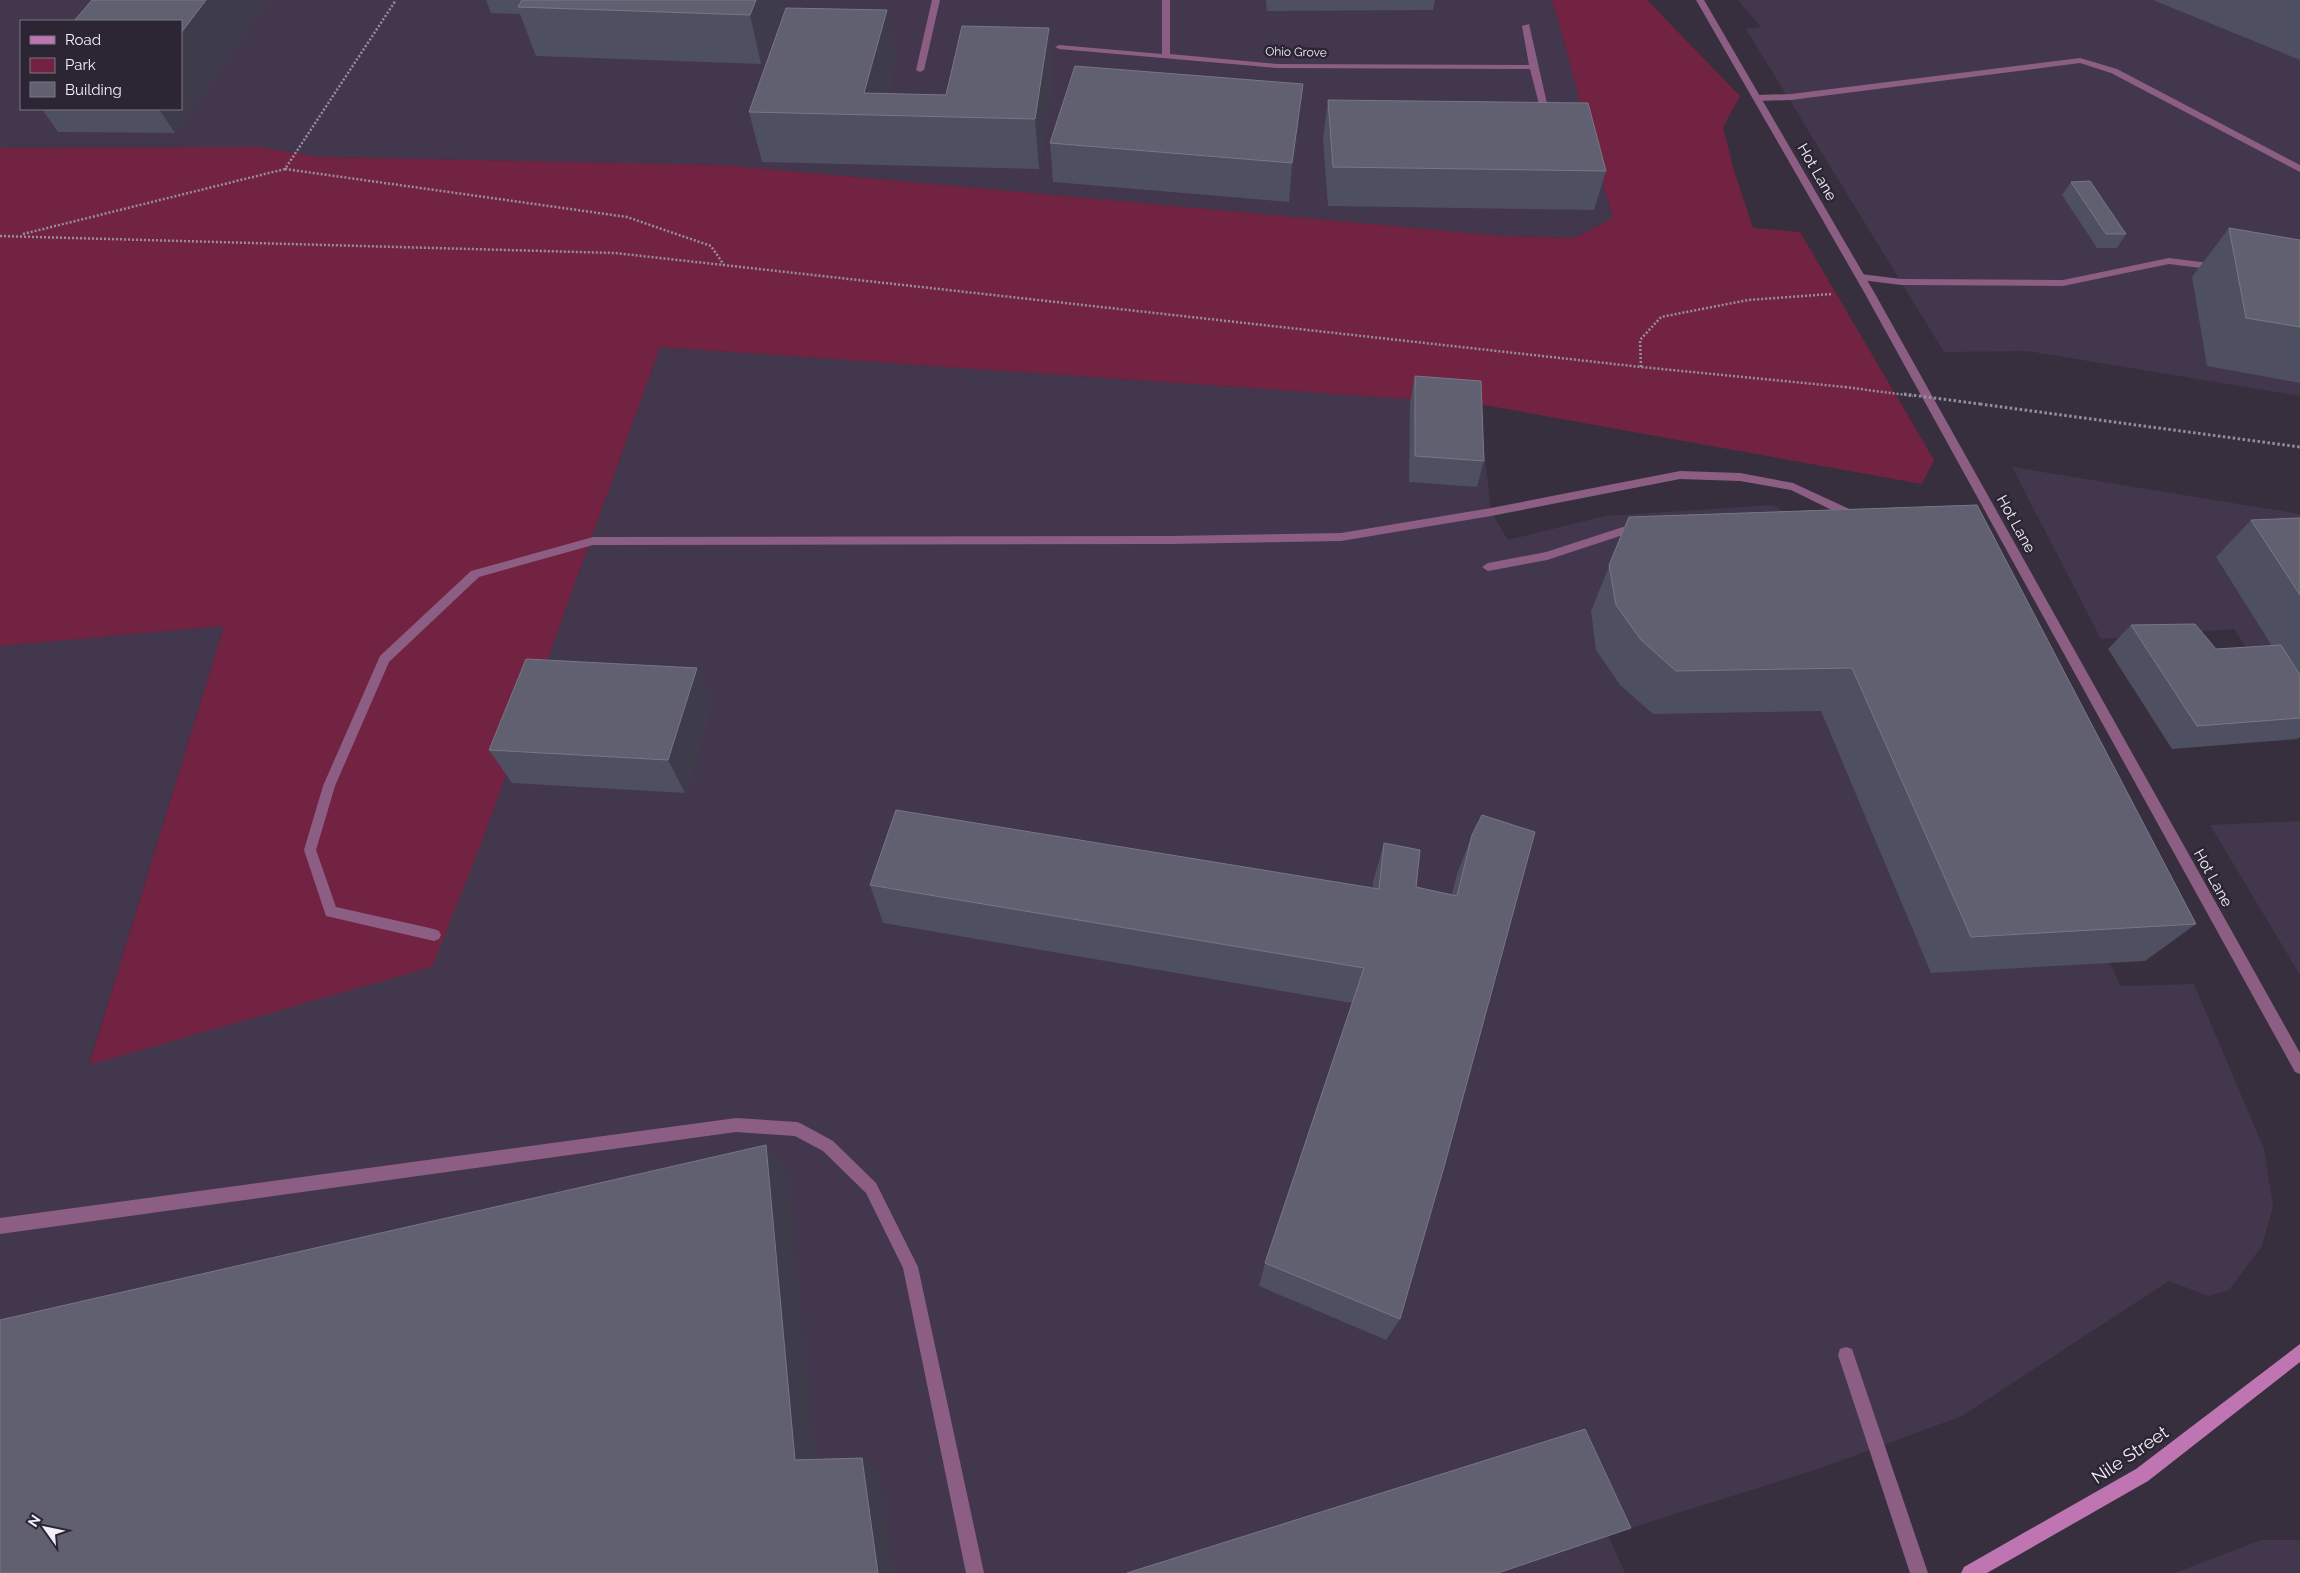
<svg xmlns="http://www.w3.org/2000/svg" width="2300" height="1573" viewBox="0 0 2300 1573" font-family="Raleway,sans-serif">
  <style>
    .built { fill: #42374c; fill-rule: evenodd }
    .green { fill: #732342 }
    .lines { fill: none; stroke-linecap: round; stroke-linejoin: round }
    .path-far1 { stroke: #958f9c; stroke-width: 2.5; stroke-dasharray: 2 2; stroke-linecap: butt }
    .path { stroke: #958f9c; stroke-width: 3; stroke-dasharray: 2.5 2.5; stroke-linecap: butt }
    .lane { fill: #8d5e84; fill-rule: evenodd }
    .street { fill: #8d5e84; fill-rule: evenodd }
    .secondary { fill: #bf75b1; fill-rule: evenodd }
    .path-bridge-far1 { stroke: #958f9c; stroke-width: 2.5; stroke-dasharray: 2 2; stroke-linecap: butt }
    .path-bridge { stroke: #958f9c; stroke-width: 3; stroke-dasharray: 2.5 2.5; stroke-linecap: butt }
    .wall { fill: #4e4f60 }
    .shaded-wall { fill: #3e3b4b }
    .building { fill: #606070; stroke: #777786 }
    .labels { text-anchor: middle; stroke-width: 5; stroke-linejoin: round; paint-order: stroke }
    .far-street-label { font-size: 12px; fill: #f4f0fa; stroke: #2c2534 }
    .street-label { font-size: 15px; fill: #f4f0fa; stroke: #2c2534 }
    .near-street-label { font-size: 18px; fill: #f4f0fa; stroke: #2c2534 }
  </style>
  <rect width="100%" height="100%" fill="#372f3e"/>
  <g class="built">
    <path d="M0,0h1552l61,218 -39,20 -71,-2 -779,-71 -405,-8 -59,-10 -260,1zM21,21h160v88h-160z"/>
    <path d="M1738,0h562v396l-273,-45 -83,1 -198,-323 15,-2z"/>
    <path d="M660,347l819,57 12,108 17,28 97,-24 169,-11 27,20 143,26 201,410 -36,1 12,24 73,-2 70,165 9,57 -11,40 -33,44 -21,6 -39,-15 -207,135 -144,53 -210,66 17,38h-1625v-927l224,-20 -135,438 394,-225z"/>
    <path d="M2012,467l288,47v216l-66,-101 -133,10z"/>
    <path d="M2300,821v154l-90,-150z"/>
    <path d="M2261,1540h39v33h-125z"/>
  </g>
  <path class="green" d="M1552,0h95l93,96 -17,31 11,44 19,57 47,4 134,228 -12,24 -443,-80 -819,-57 -177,492 -51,128 -343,98 135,-439 -224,20v-498l260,-1 59,10 405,8 779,71 71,2 39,-20z"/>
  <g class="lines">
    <g class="path-far1">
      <path d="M285,169l342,48 84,29 13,19"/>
      <path d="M23,234l262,-65 111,-169"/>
      <path d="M0,236l615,17 1026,114 204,20"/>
      <path d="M1641,367l-1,-27 21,-23 87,-17 83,-6"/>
    </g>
    <path class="path" d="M1980,404l320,43"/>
    <g class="lane">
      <path d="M932,0h8l-16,70 -4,2 -4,-2z"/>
      <path d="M2080,58l37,11 183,96v7l-189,-99 -31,-10 -289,37 -34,1 -4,-3 4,-3 34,-1z"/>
      <path d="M2169,258l48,6 5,3 -5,3 -48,-6 -106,22 -162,-1 -40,-5 -5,-3 5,-3 40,5 162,1z"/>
      <path d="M1680,471l60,2 53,10 65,30 1,3 -5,4 -4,-1 -59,-29 -51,-9 -60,-2 -189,37 -150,25 -171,3 -577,1 -114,32 -90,85 -54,124 -19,64 20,57 98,22 5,2 2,4 -2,4 -5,2 -108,-25 -22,-66 19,-64 57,-130 91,-85 122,-34 577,-1 171,-3 150,-25z"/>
      <path d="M1623,527h16l5,4 -5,4h-16l-76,25 -59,11 -6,-4 6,-4 58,-11z"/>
      <path d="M736,1118l61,4 5,2 31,17 43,42 42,84 66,306h-18l-63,-305 -37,-75 -43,-42 -28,-15 -59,-4 -736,102v-16z"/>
      <path d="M1846,1347l6,2 2,6 74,218h-18l-72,-218 2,-6z"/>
    </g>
    <g class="street">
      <path d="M1162,0h8v54l107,10 252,1 -7,-39 7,-2 19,84 -4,3 -4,-3 -10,-39 -253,-1 -218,-19 -4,-2 4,-2 103,9z"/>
      <path d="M1696,0h8l170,292 426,761v21l-5,-2 -431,-780z"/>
    </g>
    <path class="secondary" d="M2300,1344v18l-152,119 -161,92h-26l3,-6 172,-98z"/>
    <path class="path-bridge-far1" d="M1845,387l68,9"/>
    <path class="path-bridge" d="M1904,394l76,10"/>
  </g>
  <g class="wall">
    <path d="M92,0h176l-93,133 -117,-1 -16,-23h139v-88h-107z"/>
    <path d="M486,0h300l-25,64 -225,-8 -16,-42 -29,-1z"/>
    <path d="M1266,0h169l-2,10 -166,1z"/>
    <path d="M2153,0h147v60z"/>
    <path d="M1049,28l3,49 -13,92 -277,-7 -13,-50 146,-53 -9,35 60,1z"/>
    <path d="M1328,100l278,71 -12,39 -266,-4 -5,-67z"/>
    <path d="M1299,122l-10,80 -236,-20 -3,-39z"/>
    <path d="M2071,182l55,52 -9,14h-20l-35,-53z"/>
    <path d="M2229,228l71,12v143l-93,-17 -15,-89z"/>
    <path d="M1415,376l69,85 -7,26 -68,-5 1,-79z"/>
    <path d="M1977,505l219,419 -51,37 -214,12 -110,-262 -168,3 -33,-29 -24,-35 -5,-39 38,-94z"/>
    <path d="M2300,518v219l-3,2 -125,10 -64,-100 23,-24 85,24 56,-3 -56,-89 35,-37z"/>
    <path d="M697,668l15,34 -27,91 -173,-10 -23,-33z"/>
    <path d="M1472,835l-72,484 -14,21 -127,-54 6,-23 87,-260 -469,-80 -13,-38 503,3v-6l11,-39 32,44 36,7 5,-20z"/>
  </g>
  <g class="shaded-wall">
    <path d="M206,0h62l-93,133 -16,-24h22v-76z"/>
    <path d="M756,0h30l-25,64 -11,-49z"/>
    <path d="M887,10l8,49 -15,57 -16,-23z"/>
    <path d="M1049,28l3,49 -13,92 -4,-50z"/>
    <path d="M1303,84l-4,38 -10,80 3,-39z"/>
    <path d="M697,668l15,34 -27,91 -17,-33z"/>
    <path d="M766,1145l21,28 29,300 -21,-13z"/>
    <path d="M862,1458l17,13 14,102h-15z"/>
  </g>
  <g class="building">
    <path d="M92,0h114l-25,33v-12h-107z"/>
    <path d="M522,0h234l-6,15 -232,-8z"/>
    <path d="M786,8l101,2 -23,83 82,2 16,-69 87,2 -14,91 -286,-7z"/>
    <path d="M1075,66l228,18 -11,79 -242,-20z"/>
    <path d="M1328,100l260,3 18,68 -273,-4z"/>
    <path d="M2090,181l36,53h-20l-35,-52z"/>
    <path d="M2229,228l71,12v87l-54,-9z"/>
    <path d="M1415,376l66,5 3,80 -69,-5z"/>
    <path d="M1977,505l219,419 -225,13 -119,-269 -176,3 -35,-31 -25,-35 -7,-40 20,-48z"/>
    <path d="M2300,518v77l-49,-75z"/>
    <path d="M2195,624l21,25 65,-4 19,30v43l-103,8 -66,-101z"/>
    <path d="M526,659l171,9 -29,92 -179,-10z"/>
    <path d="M896,810l483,79 5,-46 36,7 -4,37 41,9 15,-61 10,-20 53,17 -91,335 -44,152 -135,-56 99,-295 -494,-83z"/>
    <path d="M766,1145l29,315 67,-2 16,115h-878v-253z"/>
    <path d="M1585,1429l46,99 -133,45h-371z"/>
  </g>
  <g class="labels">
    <g class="far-street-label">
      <text transform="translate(1296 52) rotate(1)" y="4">Ohio Grove</text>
    </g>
    <g class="street-label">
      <text transform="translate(1817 172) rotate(60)" y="5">Hot Lane</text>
      <text transform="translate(2016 524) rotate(61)" y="5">Hot Lane</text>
      <text transform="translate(2213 878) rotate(61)" y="5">Hot Lane</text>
    </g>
    <g class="near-street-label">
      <text transform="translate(2130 1455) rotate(-34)" y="6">Nile Street</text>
    </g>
  </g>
  <rect x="20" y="20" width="162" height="90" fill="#2c2534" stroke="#7c7683"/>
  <rect x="30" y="36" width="25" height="8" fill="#bf75b1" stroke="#7c7683"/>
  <text x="65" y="45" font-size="15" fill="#f4f0fa">Road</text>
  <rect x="30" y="58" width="25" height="15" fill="#732342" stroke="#7c7683"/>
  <text x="65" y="70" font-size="15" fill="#f4f0fa">Park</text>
  <rect x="30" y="82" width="25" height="15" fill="#606070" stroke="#7c7683"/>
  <text x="65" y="95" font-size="15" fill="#f4f0fa">Building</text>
  <g transform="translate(45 1528) rotate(303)" stroke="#2c2534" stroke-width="4" paint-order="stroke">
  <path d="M0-4L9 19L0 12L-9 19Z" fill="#f4f0fa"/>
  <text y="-8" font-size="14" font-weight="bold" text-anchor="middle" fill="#f4f0fa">N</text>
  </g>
</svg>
